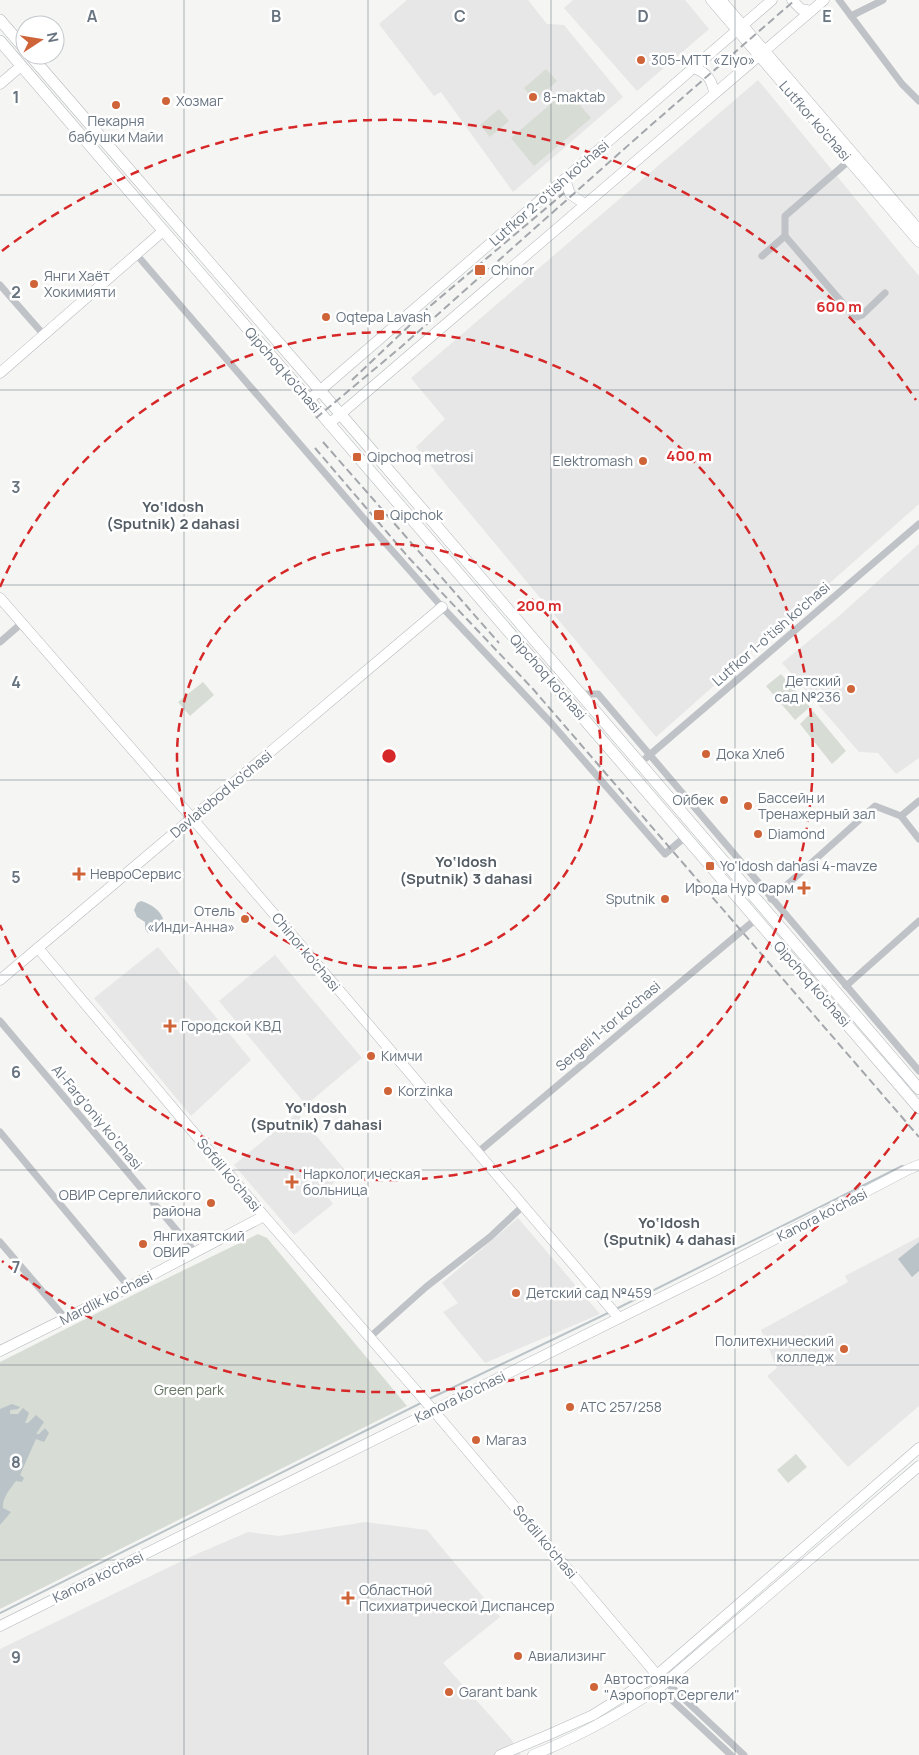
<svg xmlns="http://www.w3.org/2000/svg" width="919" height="1755" viewBox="0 0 919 1755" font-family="Manrope,sans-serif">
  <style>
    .built { fill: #e6e7e6 }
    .green { fill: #d7dcd4 }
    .water { fill: #bac3c8 }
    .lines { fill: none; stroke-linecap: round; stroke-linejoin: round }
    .stream { stroke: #bac3c8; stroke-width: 2 }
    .secondary-casing { stroke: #b4b8bc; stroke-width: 11 }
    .primary-casing { stroke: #b3b6ba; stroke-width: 12 }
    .street { stroke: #bfc2c6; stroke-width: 7 }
    .secondary { stroke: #fff; stroke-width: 10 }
    .primary { stroke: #fff; stroke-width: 11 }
    .rail { stroke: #a3a7ac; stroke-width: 2; stroke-dasharray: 8 4; stroke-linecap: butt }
    .grid { fill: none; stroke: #687480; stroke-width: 1; stroke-opacity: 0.55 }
    .ring { fill: none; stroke: #d62828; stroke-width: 2.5; stroke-dasharray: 9 6 }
    .poi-dot { fill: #cf6439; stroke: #fff; stroke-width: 2 }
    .labels { text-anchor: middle; stroke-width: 5; stroke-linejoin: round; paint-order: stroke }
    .poi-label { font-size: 14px; fill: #687480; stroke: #fff; text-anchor: start }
    .street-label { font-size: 14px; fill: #687480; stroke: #fff }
    .park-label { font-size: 14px; fill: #697866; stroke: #fff }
    .neighbourhood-label { font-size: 15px; font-weight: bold; fill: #555e66; stroke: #fff }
    .grid-label { font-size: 16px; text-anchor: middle; font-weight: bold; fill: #687480; stroke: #fff; stroke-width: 5; stroke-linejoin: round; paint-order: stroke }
    .centre { fill: #d62828; stroke: #fff; stroke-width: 2.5 }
    .ring-label { font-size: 15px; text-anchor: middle; font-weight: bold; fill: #d62828; stroke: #fff; stroke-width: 5; stroke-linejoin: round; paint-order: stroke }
  </style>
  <rect width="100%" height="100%" fill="#f5f6f3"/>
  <g class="built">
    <path d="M407,0h121l19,24 17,1 59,72 -110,95 -72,-100 -7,4 -55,-72z"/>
    <path d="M573,0h112l24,29 -72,62 -73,-83z"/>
    <path d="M758,80l161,196v228l-263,233 -218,-262 -22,-28 29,-28 -34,-41z"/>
    <path d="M919,544v214l-23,16 -18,-21 -19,-1 -77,-89 56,-46z"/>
    <path d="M158,947l93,113 -60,56 -97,-118z"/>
    <path d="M275,955l87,103 -56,47 -87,-104z"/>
    <path d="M297,1113l49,58 -22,21 9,12 -39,31 -60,-70z"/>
    <path d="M518,1218l82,96 -115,49 -42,-51 15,-9 -16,-20z"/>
    <path d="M919,1237v169l-71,61 -81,-91 10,-8 -16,-38 87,-48 -3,-6z"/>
    <path d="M365,1522l62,8 73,87 -57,46 68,76 10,16h-521v-106l190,-92 58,-25 31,4z"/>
  </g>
  <g class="green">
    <path d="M546,69l11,12 -22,20 -11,-13z"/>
    <path d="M567,90l24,28 -57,48 -23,-28z"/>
    <path d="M499,109l10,12 -19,16 -10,-12z"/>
    <path d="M781,674l29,33 -15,13 -29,-34z"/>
    <path d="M203,682l11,13 -24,21 -12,-14z"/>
    <path d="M813,711l33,40 -14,13 -32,-40z"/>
    <path d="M258,1234l9,4 140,168 -407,203v-247l141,-71z"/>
    <path d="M796,1454l11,13 -19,16 -11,-13z"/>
  </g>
  <g class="water">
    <path d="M141,901c10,3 21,10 23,21 -3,8 -7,13 -16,11l-3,-4v-7l-8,-5 -3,-7 3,-7z"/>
    <path d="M919,1242v29l-7,6 -14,-18z"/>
    <path d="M12,1404l8,3 -2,2 -8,1v4h8l5,-6 6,5 -4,10h3l8,-8 8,7 -8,12h3l6,-6 4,5 -5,9 -8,-3 -16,36 4,3 -2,4 -6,-1c-6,8 -14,17 -13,27l8,4 -11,13v-116z"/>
  </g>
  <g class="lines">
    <g class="stream">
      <path d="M616,1309l286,-143 4,1"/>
      <path d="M429,1399l181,-87"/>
      <path d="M0,1613l421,-210"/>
    </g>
    <defs>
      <g id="secondary">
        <path d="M711,0l208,242"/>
        <path d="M721,0l198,230"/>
        <path d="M792,0l9,9 10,2"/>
        <path d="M692,68c14,3 20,11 22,25"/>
        <path d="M0,84l21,-18"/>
        <path d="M565,179l5,15 15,10"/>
        <path d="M0,373l163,-142"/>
        <path d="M309,400l463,-400"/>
        <path d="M329,424l495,-424"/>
        <path d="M0,598l192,220 427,500"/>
        <path d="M38,948l226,268 169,194 224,265 9,7"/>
        <path d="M0,980l442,-373"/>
        <path d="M0,1351l129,-64 135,-71"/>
        <path d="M0,1626l712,-354 197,-103 10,-4"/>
        <path d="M500,1755l48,-20 45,-20 64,-40 262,-227"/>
        <path d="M533,1755c45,-18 86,-41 126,-67l260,-222"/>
      </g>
      <g id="primary">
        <path d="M0,20l25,29"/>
        <path d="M0,41l919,1067"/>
        <path d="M30,55l332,384 557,650"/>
      </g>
    </defs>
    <use href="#secondary" class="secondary-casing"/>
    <use href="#primary" class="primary-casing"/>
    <g class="street">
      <path d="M839,0l63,84 17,17"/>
      <path d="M851,16l32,-16"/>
      <path d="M785,236l67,78 5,3 5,-2 23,-22"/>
      <path d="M136,254l230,267 76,86 110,117 113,130 20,-17"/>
      <path d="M762,256l23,-20v-20l66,-57"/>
      <path d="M0,285l44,50"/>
      <path d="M0,642l22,-19"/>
      <path d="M581,694h17l321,377"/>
      <path d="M646,758l273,-234"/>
      <path d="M901,816l18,-15"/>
      <path d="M771,899l104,-93 26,10 18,23"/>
      <path d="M846,986l73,-65"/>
      <path d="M0,1021l195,231"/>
      <path d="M0,1132l129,155"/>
      <path d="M477,1153l279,-234"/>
      <path d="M0,1242l66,77"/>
      <path d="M370,1337l56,-50 64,-50 33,-31"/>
      <path d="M666,1682l78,73"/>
      <path d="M659,1688l72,67"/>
    </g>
    <use href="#secondary" class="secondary"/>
    <use href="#primary" class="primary"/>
    <g class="rail">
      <path d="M352,380l77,-73 135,-114"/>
      <path d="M316,418l85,-71 249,-221 145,-126"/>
      <path d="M323,442l176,201"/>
      <path d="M315,448l94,110 124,131 386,448"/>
    </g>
  </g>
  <path class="grid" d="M184,0v1755M368,0v1755M551,0v1755M735,0v1755M0,195h919M0,390h919M0,585h919M0,780h919M0,975h919M0,1170h919M0,1365h919M0,1560h919"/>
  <g class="ring">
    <circle cx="389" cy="756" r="212"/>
    <path d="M0 587A424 424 0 1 1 0 925"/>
    <path d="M916 1112A636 636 0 0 1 2 1261M2 251A636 636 0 0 1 916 400"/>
  </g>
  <g class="poi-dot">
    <circle cx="641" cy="60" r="5"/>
    <circle cx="533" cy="97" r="5"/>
    <circle cx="166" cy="101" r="5"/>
    <circle cx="116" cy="105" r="5"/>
    <rect x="474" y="264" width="12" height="12" rx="2.5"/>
    <circle cx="34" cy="284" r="5"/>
    <circle cx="326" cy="317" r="5"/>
    <rect x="352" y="452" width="10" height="10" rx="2.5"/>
    <circle cx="643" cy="461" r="5"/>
    <rect x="373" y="509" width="12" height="12" rx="2.5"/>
    <circle cx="851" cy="689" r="5"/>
    <circle cx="706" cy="754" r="5"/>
    <circle cx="724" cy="800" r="5"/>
    <circle cx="748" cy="806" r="5"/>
    <circle cx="758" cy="834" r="5"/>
    <rect x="705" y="861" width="10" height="10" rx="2.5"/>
    <path d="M76.5 866.5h5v5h5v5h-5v5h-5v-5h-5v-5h5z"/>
    <path d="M801.5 880.5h5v5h5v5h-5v5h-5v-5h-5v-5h5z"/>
    <circle cx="665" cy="899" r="5"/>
    <circle cx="245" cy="919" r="5"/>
    <path d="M167.5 1018.5h5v5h5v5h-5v5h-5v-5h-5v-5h5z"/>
    <circle cx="371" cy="1056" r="5"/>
    <circle cx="388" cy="1091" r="5"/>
    <path d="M289.5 1174.5h5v5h5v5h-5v5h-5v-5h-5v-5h5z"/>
    <circle cx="211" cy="1203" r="5"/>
    <circle cx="143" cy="1244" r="5"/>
    <circle cx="516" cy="1293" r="5"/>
    <circle cx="844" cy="1349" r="5"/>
    <circle cx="570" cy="1407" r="5"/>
    <circle cx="476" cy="1440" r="5"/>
    <path d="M345.5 1590.5h5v5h5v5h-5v5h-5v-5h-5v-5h5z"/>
    <circle cx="518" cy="1656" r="5"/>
    <circle cx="594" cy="1687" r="5"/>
    <circle cx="449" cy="1692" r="5"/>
  </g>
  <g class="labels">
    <g class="poi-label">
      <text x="651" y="65">305-MTT «Ziyo»</text>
      <text x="543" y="102">8-maktab</text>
      <text x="176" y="106">Хозмаг</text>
      <text x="116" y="126" text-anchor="middle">Пекарня<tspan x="116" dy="16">бабушки Майи</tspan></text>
      <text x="491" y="275">Chinor</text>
      <text x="44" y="281">Янги Хаёт<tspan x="44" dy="16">Хокимияти</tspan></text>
      <text x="336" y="322">Oqtepa Lavash</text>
      <text x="367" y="462">Qipchoq metrosi</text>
      <text x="633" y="466" text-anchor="end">Elektromash</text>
      <text x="390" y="520">Qipchok</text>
      <text x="841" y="686" text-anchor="end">Детский<tspan x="841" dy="16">сад №236</tspan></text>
      <text x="716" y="759">Дока Хлеб</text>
      <text x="758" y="803">Бассейн и<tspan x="758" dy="16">Тренажерный зал</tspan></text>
      <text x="714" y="805" text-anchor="end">Ойбек</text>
      <text x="768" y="839">Diamond</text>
      <text x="720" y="871">Yo'ldosh dahasi 4-mavze</text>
      <text x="90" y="879">НевроСервис</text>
      <text x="794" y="893" text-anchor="end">Ирода Нур Фарм</text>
      <text x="655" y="904" text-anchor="end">Sputnik</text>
      <text x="235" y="916" text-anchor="end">Отель<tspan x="235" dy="16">«Инди-Анна»</tspan></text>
      <text x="181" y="1031">Городской КВД</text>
      <text x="381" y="1061">Кимчи</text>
      <text x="398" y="1096">Korzinka</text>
      <text x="303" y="1179">Наркологическая<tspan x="303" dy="16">больница</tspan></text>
      <text x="201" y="1200" text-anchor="end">ОВИР Сергелийского<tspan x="201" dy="16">района</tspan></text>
      <text x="153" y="1241">Янгихаятский<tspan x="153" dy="16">ОВИР</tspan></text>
      <text x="526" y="1298">Детский сад №459</text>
      <text x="834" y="1346" text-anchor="end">Политехнический<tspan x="834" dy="16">колледж</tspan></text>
      <text x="580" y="1412">АТС 257/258</text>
      <text x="486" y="1445">Магаз</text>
      <text x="359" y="1595">Областной<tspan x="359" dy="16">Психиатрической Диспансер</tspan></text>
      <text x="528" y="1661">Авиализинг</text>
      <text x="604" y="1684">Автостоянка<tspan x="604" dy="16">"Аэропорт Сергели"</tspan></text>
      <text x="459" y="1697">Garant bank</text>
    </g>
    <g class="street-label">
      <text transform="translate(815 121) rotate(49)" y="5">Lutfkor ko'chasi</text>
      <text transform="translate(549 193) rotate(-41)" y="5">Lutfkor 2-o'tish ko'chasi</text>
      <text transform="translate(283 370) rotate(49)" y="5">Qipchoq ko'chasi</text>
      <text transform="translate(771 634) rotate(-41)" y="5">Lutfkor 1-o'tish ko'chasi</text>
      <text transform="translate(548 677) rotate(49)" y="5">Qipchoq ko'chasi</text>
      <text transform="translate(221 794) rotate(-40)" y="5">Davlatobod ko'chasi</text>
      <text transform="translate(306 952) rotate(50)" y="5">Chinor ko'chasi</text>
      <text transform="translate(812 984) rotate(49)" y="5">Qipchoq ko'chasi</text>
      <text transform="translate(608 1026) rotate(-40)" y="5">Sergeli 1-tor ko'chasi</text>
      <text transform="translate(97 1117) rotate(50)" y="5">Al-Farg‘oniy ko‘chasi</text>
      <text transform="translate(229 1175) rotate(50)" y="5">Sofdil ko'chasi</text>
      <text transform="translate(822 1215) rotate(-27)" y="5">Kanora ko'chasi</text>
      <text transform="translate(106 1298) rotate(-27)" y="5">Mardlik ko‘chasi</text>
      <text transform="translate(460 1397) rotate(-26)" y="5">Kanora ko'chasi</text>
      <text transform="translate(545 1542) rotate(50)" y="5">Sofdil ko'chasi</text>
      <text transform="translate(98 1577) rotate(-26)" y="5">Kanora ko'chasi</text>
    </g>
    <g class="park-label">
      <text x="189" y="1395">Green park</text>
    </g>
    <g class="neighbourhood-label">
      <text x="173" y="512">Yo‘ldosh<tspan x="173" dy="17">(Sputnik) 2 dahasi</tspan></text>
      <text x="466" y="867">Yo‘ldosh<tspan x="466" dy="17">(Sputnik) 3 dahasi</tspan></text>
      <text x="316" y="1113">Yo‘ldosh<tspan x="316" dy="17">(Sputnik) 7 dahasi</tspan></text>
      <text x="669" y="1228">Yo‘ldosh<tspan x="669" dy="17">(Sputnik) 4 dahasi</tspan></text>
    </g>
  </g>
  <g class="grid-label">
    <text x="92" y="22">A</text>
    <text x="276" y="22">B</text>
    <text x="460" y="22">C</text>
    <text x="643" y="22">D</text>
    <text x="827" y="22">E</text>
    <text x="16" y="103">1</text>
    <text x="16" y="298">2</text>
    <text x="16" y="493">3</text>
    <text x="16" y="688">4</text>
    <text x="16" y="883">5</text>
    <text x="16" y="1078">6</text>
    <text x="16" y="1273">7</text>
    <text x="16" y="1468">8</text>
    <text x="16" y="1663">9</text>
  </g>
  <circle cx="389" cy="756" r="8" class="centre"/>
  <g class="ring-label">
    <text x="839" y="312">600 m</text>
    <text x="689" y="461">400 m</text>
    <text x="539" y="611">200 m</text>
  </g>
  <g transform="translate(40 40) rotate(78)"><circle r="24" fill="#ffffff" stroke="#c3c7cc"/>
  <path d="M0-4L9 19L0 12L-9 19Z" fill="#cf6439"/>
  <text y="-8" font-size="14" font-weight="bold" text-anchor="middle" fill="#687480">N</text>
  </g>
</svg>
